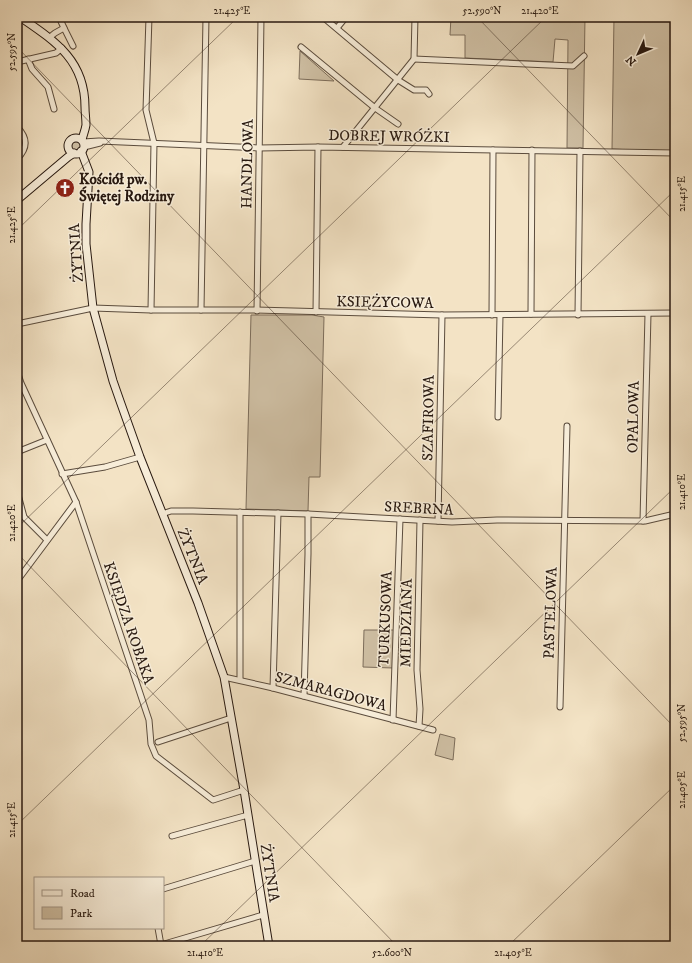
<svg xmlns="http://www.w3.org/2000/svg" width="692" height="963" viewBox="0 0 692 963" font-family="'IM FELL DW Pica',serif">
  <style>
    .green { fill: #d0c1a6; stroke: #7c6d5b }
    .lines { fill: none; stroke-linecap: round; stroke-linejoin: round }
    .street-casing { stroke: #5b4c3d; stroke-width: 7 }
    .secondary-casing { stroke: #281910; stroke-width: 9 }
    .street { stroke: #f7edd9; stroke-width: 5 }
    .secondary { stroke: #f7edd9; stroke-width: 7 }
    .ticks { fill: none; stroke: #281910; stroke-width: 1; stroke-opacity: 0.45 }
    .labels { text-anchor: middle; stroke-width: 3; stroke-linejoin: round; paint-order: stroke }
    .street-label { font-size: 15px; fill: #281910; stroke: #f7edd9 }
    .poi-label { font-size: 15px; font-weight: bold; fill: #281910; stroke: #f7edd9; text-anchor: start }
    .neatline { fill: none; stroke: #281910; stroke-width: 1.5 }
    .ticks-label { font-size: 10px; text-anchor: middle; fill: #281910 }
  </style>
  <rect width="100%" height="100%" fill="#f3e3c5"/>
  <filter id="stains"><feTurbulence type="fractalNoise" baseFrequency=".005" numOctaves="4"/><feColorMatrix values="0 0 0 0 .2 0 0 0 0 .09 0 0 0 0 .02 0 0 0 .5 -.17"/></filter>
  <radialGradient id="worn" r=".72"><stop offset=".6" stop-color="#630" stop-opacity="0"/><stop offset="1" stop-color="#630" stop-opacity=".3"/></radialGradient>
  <g class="green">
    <path d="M451,17h134l-2,131h-16l1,-108 -13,-1 -2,23 -88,-4v-23h-15z"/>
    <path d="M614,17h61l-1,135 -62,-3z"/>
    <path d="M300,51l34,30 -35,-2z"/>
    <circle cx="76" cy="146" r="5"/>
    <path d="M251,315h61l12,2 -4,160h-11l-1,34 -62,-2z"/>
    <path d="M364,630h31l-2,38 -30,-1z"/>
    <path d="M440,734l15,4 -2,22 -18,-5z"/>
  </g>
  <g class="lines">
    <defs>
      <g id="street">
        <path d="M149,17l-3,93 8,33 -3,167"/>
        <path d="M323,17l75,63 16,10h12l3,4"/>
        <path d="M64,28l9,18"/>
        <path d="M337,28l9,-11"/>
        <path d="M50,37l5,-4 9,-5 -5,-11"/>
        <path d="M301,47l74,61 23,16"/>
        <path d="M28,59l4,10 16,18 6,22"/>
        <path d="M414,59l159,7 11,-10"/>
        <path d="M17,62l39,-9 6,-5"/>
        <path d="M17,127c11,11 11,21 0,32"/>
        <path d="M83,142l16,-1 160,7 59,-1 357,6"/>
        <path d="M84,147l16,-4"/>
        <path d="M343,147l71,-88 1,-42"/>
        <path d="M201,310l5,-293"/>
        <path d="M257,311l4,-294"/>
        <path d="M316,312l2,-165"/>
        <path d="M531,314l1,-164"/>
        <path d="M492,315l1,-165"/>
        <path d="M578,315l2,-164"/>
        <path d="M17,324l76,-16 58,2h105l186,5 233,-2"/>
        <path d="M17,371l4,12 55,119 73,218 2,24 5,12 57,44 31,-10"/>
        <path d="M498,417l2,-102"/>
        <path d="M17,452l30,-12"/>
        <path d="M62,474l43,-7 35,-10"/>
        <path d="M17,491l7,26 23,23"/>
        <path d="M162,514l9,-3h22l115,3 144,8 45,-2 148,1 30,-7"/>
        <path d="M438,521l4,-206"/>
        <path d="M643,521l5,-207"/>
        <path d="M17,581l59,-79"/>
        <path d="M224,677l49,11 160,42"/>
        <path d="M240,680v-168"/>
        <path d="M273,688l5,-175"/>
        <path d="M304,696l4,-142v-40"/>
        <path d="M560,707l7,-281"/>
        <path d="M393,720l7,-201"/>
        <path d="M419,726l1,-17 -3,-39 3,-150"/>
        <path d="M158,742l73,-24"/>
        <path d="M172,836l76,-21"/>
        <path d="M163,889l92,-28"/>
        <path d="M158,928l3,17 102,-30"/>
      </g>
      <g id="secondary">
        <path d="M20,17c35,24 65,43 65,90 0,6 1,12 1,18 -1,6 -3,10 -4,15"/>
        <circle cx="76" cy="146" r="8"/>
        <path d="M81,151l8,21 -3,52v20l7,64 20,73 7,20 20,56 58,146 26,74 20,113 25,156"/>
        <path d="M17,200l51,-43 6,-4"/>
      </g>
    </defs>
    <use href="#street" class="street-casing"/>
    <use href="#secondary" class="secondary-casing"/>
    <use href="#street" class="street"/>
    <use href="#secondary" class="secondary"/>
  </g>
  <path class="ticks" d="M477,17l198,205M17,47l658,681M17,230l221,-213M17,528l529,-511M17,553l380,393M17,825l658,-635M200,946l475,-459M508,946l167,-161"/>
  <defs>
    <symbol id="church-disc" viewBox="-11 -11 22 22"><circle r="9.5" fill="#8f2418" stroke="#f7edd9"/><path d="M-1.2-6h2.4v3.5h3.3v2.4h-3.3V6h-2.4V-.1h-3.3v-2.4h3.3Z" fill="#fff"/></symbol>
  </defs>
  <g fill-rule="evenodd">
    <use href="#church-disc" x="54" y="177" width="22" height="22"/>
  </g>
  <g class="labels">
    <g class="street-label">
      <text transform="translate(389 136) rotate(1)" y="5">DOBREJ WRÓŻKI</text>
      <text transform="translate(247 164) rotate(-89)" y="5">HANDLOWA</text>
      <text transform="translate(76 253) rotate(-94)" y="5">ŻYTNIA</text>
      <text transform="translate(385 302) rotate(1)" y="5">KSIĘŻYCOWA</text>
      <text transform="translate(633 417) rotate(-89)" y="5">OPALOWA</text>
      <text transform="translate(428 418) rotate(-89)" y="5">SZAFIROWA</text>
      <text transform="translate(419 508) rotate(3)" y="5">SREBRNA</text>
      <text transform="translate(193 556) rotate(68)" y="5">ŻYTNIA</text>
      <text transform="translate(550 613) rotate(-88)" y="5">PASTELOWA</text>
      <text transform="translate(385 619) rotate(-88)" y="5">TURKUSOWA</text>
      <text transform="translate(129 623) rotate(71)" y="5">KSIĘDZA ROBAKA</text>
      <text transform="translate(406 623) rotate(-89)" y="5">MIEDZIANA</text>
      <text transform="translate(331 691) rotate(15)" y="5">SZMARAGDOWA</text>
      <text transform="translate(270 873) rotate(81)" y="5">ŻYTNIA</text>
    </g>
    <g class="poi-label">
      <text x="79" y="184">Kościół pw.<tspan x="79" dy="17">Świętej Rodziny</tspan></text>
    </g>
  </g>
  <rect width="692" height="963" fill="none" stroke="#f3e3c5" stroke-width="44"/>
  <rect x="34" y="877" width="130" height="52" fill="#f7edd9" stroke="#a49889"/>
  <rect x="42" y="890" width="20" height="6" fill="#f7edd9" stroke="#a49889"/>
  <text x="70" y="897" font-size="12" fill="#281910">Road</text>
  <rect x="42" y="907" width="20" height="12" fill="#d0c1a6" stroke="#a49889"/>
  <text x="70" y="917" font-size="12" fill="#281910">Park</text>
  <g transform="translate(638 54) rotate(226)" stroke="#f7edd9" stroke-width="3" paint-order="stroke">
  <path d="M0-3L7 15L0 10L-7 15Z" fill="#281910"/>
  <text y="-6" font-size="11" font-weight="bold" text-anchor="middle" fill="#281910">N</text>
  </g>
  <rect x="22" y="22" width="648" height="919" class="neatline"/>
  <g class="ticks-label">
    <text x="232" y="14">21.425°E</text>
    <text x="482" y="14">52.590°N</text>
    <text x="540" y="14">21.420°E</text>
    <text transform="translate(11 52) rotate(-90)" y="4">52.595°N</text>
    <text transform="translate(681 194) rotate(-90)" y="4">21.415°E</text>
    <text transform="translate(11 225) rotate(-90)" y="4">21.425°E</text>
    <text transform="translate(681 492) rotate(-90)" y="4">21.410°E</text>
    <text transform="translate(11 523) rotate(-90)" y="4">21.420°E</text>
    <text transform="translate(681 723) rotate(-90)" y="4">52.595°N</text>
    <text transform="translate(681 790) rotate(-90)" y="4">21.405°E</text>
    <text transform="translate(11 820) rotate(-90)" y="4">21.415°E</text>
    <text x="205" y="956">21.410°E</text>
    <text x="392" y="956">52.600°N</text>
    <text x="513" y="956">21.405°E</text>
  </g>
  <rect width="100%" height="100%" filter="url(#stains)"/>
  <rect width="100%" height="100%" fill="url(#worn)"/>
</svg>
